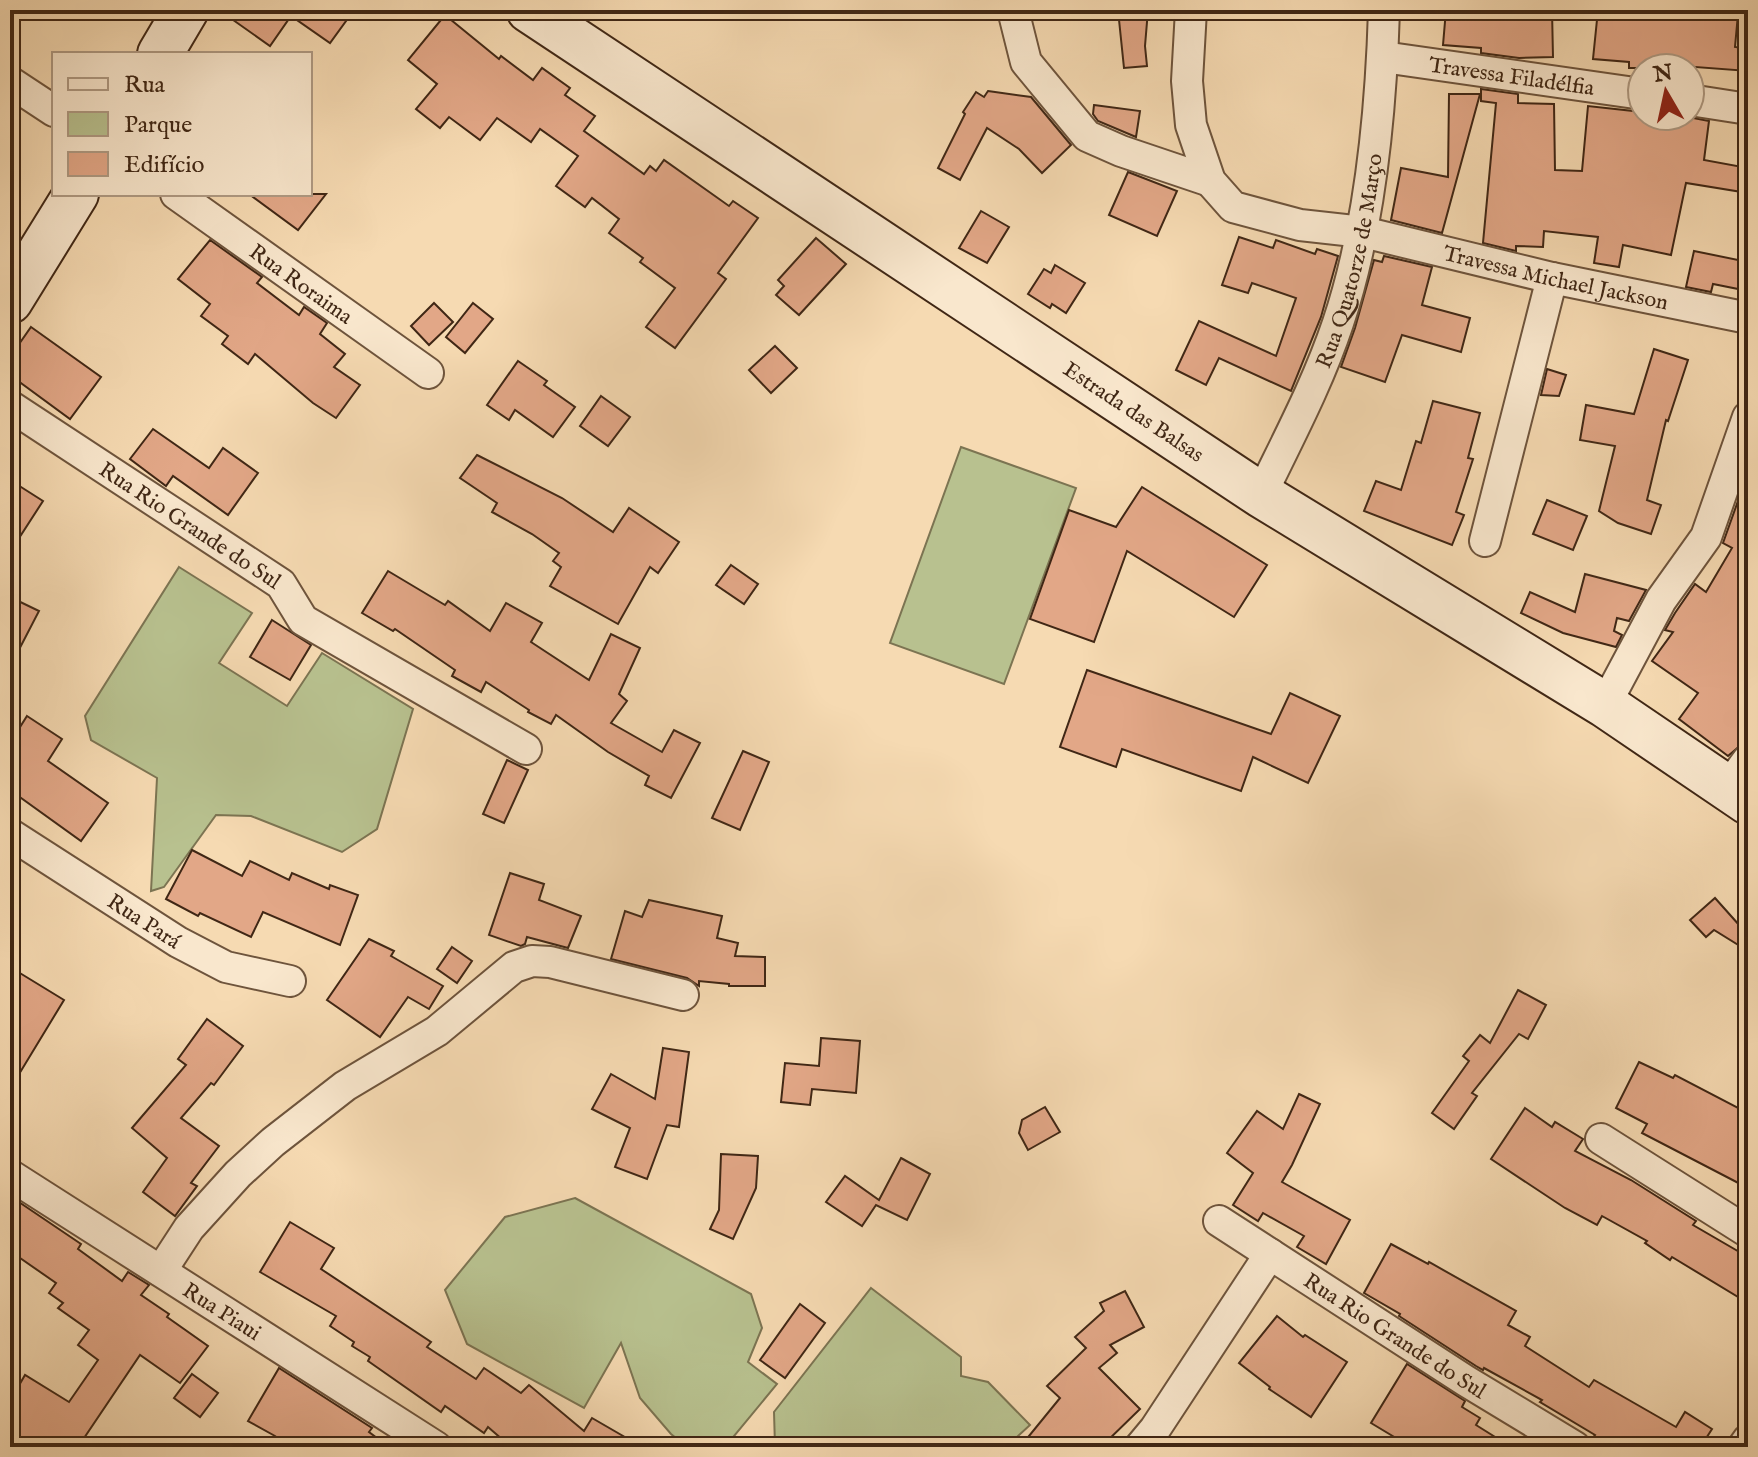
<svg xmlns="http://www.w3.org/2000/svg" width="1758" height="1457" viewBox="0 0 1758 1457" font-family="'IM FELL English',serif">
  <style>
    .green { fill: #b8c18f; stroke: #7c7452; stroke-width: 2 }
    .building { fill: #e2a787; stroke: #402715; stroke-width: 2 }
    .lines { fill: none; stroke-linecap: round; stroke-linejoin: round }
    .street-casing { stroke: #6e543c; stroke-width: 34 }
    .secondary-casing { stroke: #402715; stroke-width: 48 }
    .street { stroke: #f9e7cd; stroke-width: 30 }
    .secondary { stroke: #f9e7cd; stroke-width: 44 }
    .labels { text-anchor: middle; stroke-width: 7; stroke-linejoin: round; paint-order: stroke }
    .street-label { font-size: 22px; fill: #402715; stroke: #f9e7cd }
  </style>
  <rect width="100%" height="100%" fill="#f6dab2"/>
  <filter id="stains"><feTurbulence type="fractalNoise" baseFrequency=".0025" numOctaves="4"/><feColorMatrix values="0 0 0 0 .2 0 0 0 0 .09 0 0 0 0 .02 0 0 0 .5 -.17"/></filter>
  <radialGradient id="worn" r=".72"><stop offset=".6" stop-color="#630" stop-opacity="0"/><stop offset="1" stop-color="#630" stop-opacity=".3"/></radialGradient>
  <g class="green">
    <path d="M961,447l115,41 -72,196 -114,-41z"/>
    <path d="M179,567l73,46 -33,50 68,43 35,-53 91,56 -36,120 -35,23 -91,-36 -35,-1 -52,72 -13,4 6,-113 -66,-38 -6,-24z"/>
    <path d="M575,1198l176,96 11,34 -14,34 29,22 -52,63h-38l-16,-13 -31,-36 -19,-55 -37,65 -117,-64 -22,-54 60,-73z"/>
    <path d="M871,1288l90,69v19l27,6 42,43 -24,22 -231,-1 -1,-34z"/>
  </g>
  <g class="building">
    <path d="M219,10h135l-24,33 -39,-27 -21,30z"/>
    <path d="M1118,10h30l-3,36 2,20 -23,2z"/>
    <path d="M1446,10h106l1,47 -34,1 -38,-5v-5l-38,-3z"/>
    <path d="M1598,10h29v2l77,8 1,-9 33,3 -3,33 13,2v22l-92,-7v4h-27v-6l-36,-3z"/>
    <path d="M445,15l54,44 2,-3 32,24 9,-12 28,20 -5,7 30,21 -11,15 60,43 6,-8 6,5 8,-11 65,46 4,-5 25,17 -40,55 8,6 -51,69 -29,-21 29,-39 -35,-26 3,-4 -34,-25 10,-14 -27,-21 -7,9 -29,-21 22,-30 -38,-27 -9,13 -34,-24 -17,22 -31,-23 -9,11 -24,-19 21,-25 -29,-24z"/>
    <path d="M1481,89l37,5v9l36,1 1,66 27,1 6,-65 54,6v4h41l26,5 -5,39 44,8v25l-62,-10 -15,72 -48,-10 -4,22 -25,-4 4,-26 -54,-6 -1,16 -27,-1v5l-33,-8 13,-140 -15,-2z"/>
    <path d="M988,91l43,6 40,48 -29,28 -23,-24 -32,-21 -27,52 -22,-12 27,-54 -2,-2 13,-20 8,5z"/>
    <path d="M1449,94h31l-38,139 -51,-13 10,-52 47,9z"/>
    <path d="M1094,105l46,6 -4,26 -38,-16 -5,-7z"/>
    <path d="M1128,172l49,19 -20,45 -48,-21z"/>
    <path d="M249,194h77l-28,36z"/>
    <path d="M981,211l28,16 -22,36 -28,-15z"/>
    <path d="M1239,237l34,11 3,-8 39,14 2,-5 21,7 -17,61 -30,74 -72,-33 -13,27 -30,-15 23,-49 77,35 20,-58 -44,-15 -4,10 -26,-8z"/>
    <path d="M816,238l30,26 -47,51 -23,-20 8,-9 -6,-6z"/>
    <path d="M210,240l52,37 -5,6 42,32 5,-8 23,16 -7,11 25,20 -11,13 26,18 -24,33 -23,-15 -58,-49 -7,10 -26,-20 6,-8 -27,-20 9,-12 -32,-25z"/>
    <path d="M1694,251l54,11v29l-35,-7 -2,8 -25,-5z"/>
    <path d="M1384,256l48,11 -10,38 48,13 -9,34 -59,-17 -17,47 -44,-15 14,-39 19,-68 8,2z"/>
    <path d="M1055,265l30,18 -19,30 -14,-9 -2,4 -22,-14 16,-25 7,4z"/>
    <path d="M434,303l19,19 -24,23 -18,-19z"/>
    <path d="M473,303l20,16 -28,34 -19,-16z"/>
    <path d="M31,327l70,50 -31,42 -60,-44v-18z"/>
    <path d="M775,346l22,22 -26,25 -22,-23z"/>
    <path d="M1654,349l34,11 -20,61 -2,-1 -19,80 14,5 -10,29 -33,-11 -19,-12 16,-65 -35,-6 6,-35 48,9z"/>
    <path d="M518,361l29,20 -3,4 31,22 -22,30 -38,-27 -6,10 -22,-15z"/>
    <path d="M1547,369l19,6 -7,21 -18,-1z"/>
    <path d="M601,396l29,21 -22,29 -28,-20z"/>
    <path d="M1433,401l47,12 -12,45 5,1 -17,53 8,3 -12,30 -88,-34 12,-30 25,9 15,-49 5,2z"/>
    <path d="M153,429l56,39 14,-20 35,25 -30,42 -55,-39 -7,10 -36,-27z"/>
    <path d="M477,455l85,43 51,34 16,-24 50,34 -21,31 -8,-6 -32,57 -68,-38 11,-19 -8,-6 6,-8 -27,-19 -40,-22 5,-9 -37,-25z"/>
    <path d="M10,480l33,21 -33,51z"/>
    <path d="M1748,484v255l-20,17 -49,-37 19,-26 -46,-32 21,-29 -8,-2 10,-17 20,-29 11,8 26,-44 -9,-5 15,-42z"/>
    <path d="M1142,487l125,78 -33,52 -107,-66 -33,91 -64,-23 39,-109 47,17z"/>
    <path d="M1547,500l40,16 -14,34 -40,-16z"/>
    <path d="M731,565l27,19 -14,20 -28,-19z"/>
    <path d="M388,571l57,34 3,-4 42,30 16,-28 36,20 -11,19 58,38 22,-46 29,14 -21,46 8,7 -16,22 51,29 12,-22 26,13 -29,55 -26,-13 4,-9 -41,-24 -52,-37 -5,9 -23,-12 1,-2 -43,-28 -5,10 -29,-16 3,-6 -60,-41 -2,2 -31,-18z"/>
    <path d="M1585,574l61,16 -17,31 -12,-3 -3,13 8,4 -6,12 -53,-14 -42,-20 9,-21 45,20z"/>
    <path d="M10,597l29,14 -29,56z"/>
    <path d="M272,620l39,25 -21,35 -40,-23z"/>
    <path d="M1087,670l184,64 19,-41 50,23 -32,67 -55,-26 -12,34 -119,-42 -6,18 -56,-20z"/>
    <path d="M27,716l35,23 -14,22 60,42 -27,38 -71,-51v-47z"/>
    <path d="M743,751l26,11 -29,68 -28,-12z"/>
    <path d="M507,760l21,10 -24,53 -21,-9z"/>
    <path d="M192,850l50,26 8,-15 39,19 3,-7 37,16 1,-4 28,10 -18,50 -77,-33 -12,25 -51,-24 -2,3 -32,-17z"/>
    <path d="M510,873l34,11 -5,16 42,16 -13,32 -41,-11 -2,7 -4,2 -32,-11z"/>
    <path d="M1715,898l33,37v16l-34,-21 -8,7 -16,-17z"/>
    <path d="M649,900l73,16 -5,22 21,5 -3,13 30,1v29h-36v-2l-30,-3v5l-12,-8 -76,-19 14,-48 17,6z"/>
    <path d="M369,939l25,12 -3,5 52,30 -14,23 -21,-12 -28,40 -53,-37z"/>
    <path d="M452,947l20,14 -15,22 -20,-14z"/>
    <path d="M10,967l54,33 -54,89z"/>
    <path d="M1518,990l28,15 -18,34 -9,-5 -47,59 5,3 -23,33 -22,-16 37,-52 -6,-5 17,-21 10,8z"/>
    <path d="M207,1019l36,27 -29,39 -3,-2 -30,35 38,28 -28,37 6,3 -22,30 -32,-24 24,-34 -35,-30 54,-63 -8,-6z"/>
    <path d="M821,1038l39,3 -4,52 -44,-4 -2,16 -29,-3 4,-39 34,3z"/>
    <path d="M663,1048l26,4 -10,75 -12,-2 -20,54 -32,-12 15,-39 -38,-19 19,-35 44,25z"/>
    <path d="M1639,1062l34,16 2,-3 73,38v75l-106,-55 5,-9 -31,-16z"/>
    <path d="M1299,1094l21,10 -28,61 -10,17 68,38 -24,44 -29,-17 7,-11 -41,-23 -5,8 -25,-16 20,-32 -26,-20 30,-42 26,18z"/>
    <path d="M1045,1107l15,25 -32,18 -9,-17 3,-13z"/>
    <path d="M1525,1108l27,19 3,-5 28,17 -8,12 56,29 65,41 -3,4 55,32v46l-76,-46 -2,3 -25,-17 2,-2 -45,-25 -5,9 -32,-17 -74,-49z"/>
    <path d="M721,1154l37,2 -2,32 -23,51 -23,-10 9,-19z"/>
    <path d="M901,1158l29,16 -23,46 -31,-15 -14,21 -36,-24 19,-26 34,24z"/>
    <path d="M10,1196l71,48 -3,5 44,32 6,-9 21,13 -8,10 28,19 -2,3 41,29 -28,37 -40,-28 -62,92h-68v-46l15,-26 44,27 29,-42 -20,-15 11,-15 -31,-22 5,-5 -14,-10 7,-10 -46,-32z"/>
    <path d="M290,1222l44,26 -13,21 110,73 -4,5 49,32 8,-11 37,25 8,-8 55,46 8,-13 50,29h-131l-23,-20 -4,6 -39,-27 -4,6 -73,-51 2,-4 -18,-11 2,-4 -24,-16 6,-10 -76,-44z"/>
    <path d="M1391,1244l37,20 1,-2 87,49 -8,14 22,12 -5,9 64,41 5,-7 82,47 9,-15 27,17 -9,14 8,4h-106l-13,-8 3,-4 -55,-33 2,-2 -58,-32 -1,2 -7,-4 -77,-50 1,-2 -36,-21z"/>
    <path d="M1125,1291l19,36 -34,18 7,8 -18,15 41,41 -39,38h-81l40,-49 -13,-12 39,-38 -11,-11 29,-26 -4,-8z"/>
    <path d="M800,1304l25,19 -40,55 -25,-18z"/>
    <path d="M1277,1316l26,21 2,-2 42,27 -36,55 -42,-28 1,-2 -31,-24z"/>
    <path d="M1407,1364l58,37 -3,6 18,11 -4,7 35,22h-100l-40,-24z"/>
    <path d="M279,1368l93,60 -3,4 20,15h-121l7,-11 -27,-15z"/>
    <path d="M192,1374l26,19 -18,24 -26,-19z"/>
  </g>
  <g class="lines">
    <defs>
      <g id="street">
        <path d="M1013,10l13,52 61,74 34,15 89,30"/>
        <path id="s1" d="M1191,10l-4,71 4,44 19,56 23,26 67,18 63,7 189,46 196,40"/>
        <path id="s2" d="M1383,57l259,37"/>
        <path d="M10,82l44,29"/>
        <path d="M1690,100l58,9"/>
        <path id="s3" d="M176,194l252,179"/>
        <path id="s4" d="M10,406l271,178 22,36 223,129"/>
        <path id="s5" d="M1261,495c27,-56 57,-112 77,-172 32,-95 43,-212 46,-313"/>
        <path d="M1485,541l67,-263"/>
        <path d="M1605,705l56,-105 45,-63 42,-120"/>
        <path d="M1728,787l20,-27"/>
        <path id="s6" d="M10,834l168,108 48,25 64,14"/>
        <path d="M1601,1139l147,93"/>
        <path id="s7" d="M10,1175l426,272"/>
        <path id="s8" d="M1219,1221l247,160 109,66"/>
        <path d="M161,1271l28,-43 49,-54 35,-32 72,-56 92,-55 77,-64 18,-6 18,1 133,33"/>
        <path d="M1140,1447l15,-18 115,-175"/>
        <path d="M1743,1447l5,-7"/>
      </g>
      <g id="secondary">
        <path id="s9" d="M529,10l732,485 344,210 143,97"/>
        <path d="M160,54l26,-44"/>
        <path d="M10,301l66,-107"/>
      </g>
    </defs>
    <use href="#street" class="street-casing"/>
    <use href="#secondary" class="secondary-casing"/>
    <use href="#street" class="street"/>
    <use href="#secondary" class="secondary"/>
  </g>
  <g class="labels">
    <g class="street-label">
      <text dy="8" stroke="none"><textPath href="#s2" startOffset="130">Travessa Filadélfia</textPath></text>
      <text dy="8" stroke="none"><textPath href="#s5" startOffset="252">Rua Quatorze de Março</textPath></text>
      <text dy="8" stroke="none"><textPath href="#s1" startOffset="540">Travessa Michael Jackson</textPath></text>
      <text dy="8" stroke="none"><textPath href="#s3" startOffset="154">Rua Roraima</textPath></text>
      <text dy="8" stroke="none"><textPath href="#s9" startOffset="726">Estrada das Balsas</textPath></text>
      <text dy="8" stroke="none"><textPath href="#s4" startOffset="216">Rua Rio Grande do Sul</textPath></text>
      <text dy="8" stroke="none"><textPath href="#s6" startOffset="160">Rua Pará</textPath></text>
      <text dy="8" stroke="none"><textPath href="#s7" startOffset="252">Rua Piaui</textPath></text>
      <text dy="8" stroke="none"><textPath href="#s8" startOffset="210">Rua Rio Grande do Sul</textPath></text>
    </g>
  </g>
  <rect width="1758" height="1457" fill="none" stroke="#f6dab2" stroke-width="40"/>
  <rect x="12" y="12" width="1734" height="1433" fill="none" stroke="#402715" stroke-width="4"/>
  <rect x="20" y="20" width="1718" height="1417" fill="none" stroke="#402715" stroke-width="2"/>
  <rect x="52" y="52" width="260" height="144" fill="#f9e7cd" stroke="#af9a83" stroke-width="2"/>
  <rect x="68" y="78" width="40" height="12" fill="#f9e7cd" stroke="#af9a83" stroke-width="2"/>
  <text x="124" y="92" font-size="24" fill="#402715">Rua</text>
  <rect x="68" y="112" width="40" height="24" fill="#b8c18f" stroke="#af9a83" stroke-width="2"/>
  <text x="124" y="132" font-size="24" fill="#402715">Parque</text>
  <rect x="68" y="152" width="40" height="24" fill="#e2a787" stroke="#af9a83" stroke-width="2"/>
  <text x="124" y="172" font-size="24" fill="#402715">Edifício</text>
  <g transform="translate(1666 92) rotate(351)"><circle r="38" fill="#f9e7cd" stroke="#af9a83" stroke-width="2"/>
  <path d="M0-6L14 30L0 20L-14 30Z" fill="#8f2418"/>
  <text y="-12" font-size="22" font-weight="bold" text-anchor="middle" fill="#402715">N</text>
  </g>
  <rect width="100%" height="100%" filter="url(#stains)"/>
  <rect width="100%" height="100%" fill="url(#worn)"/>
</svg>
